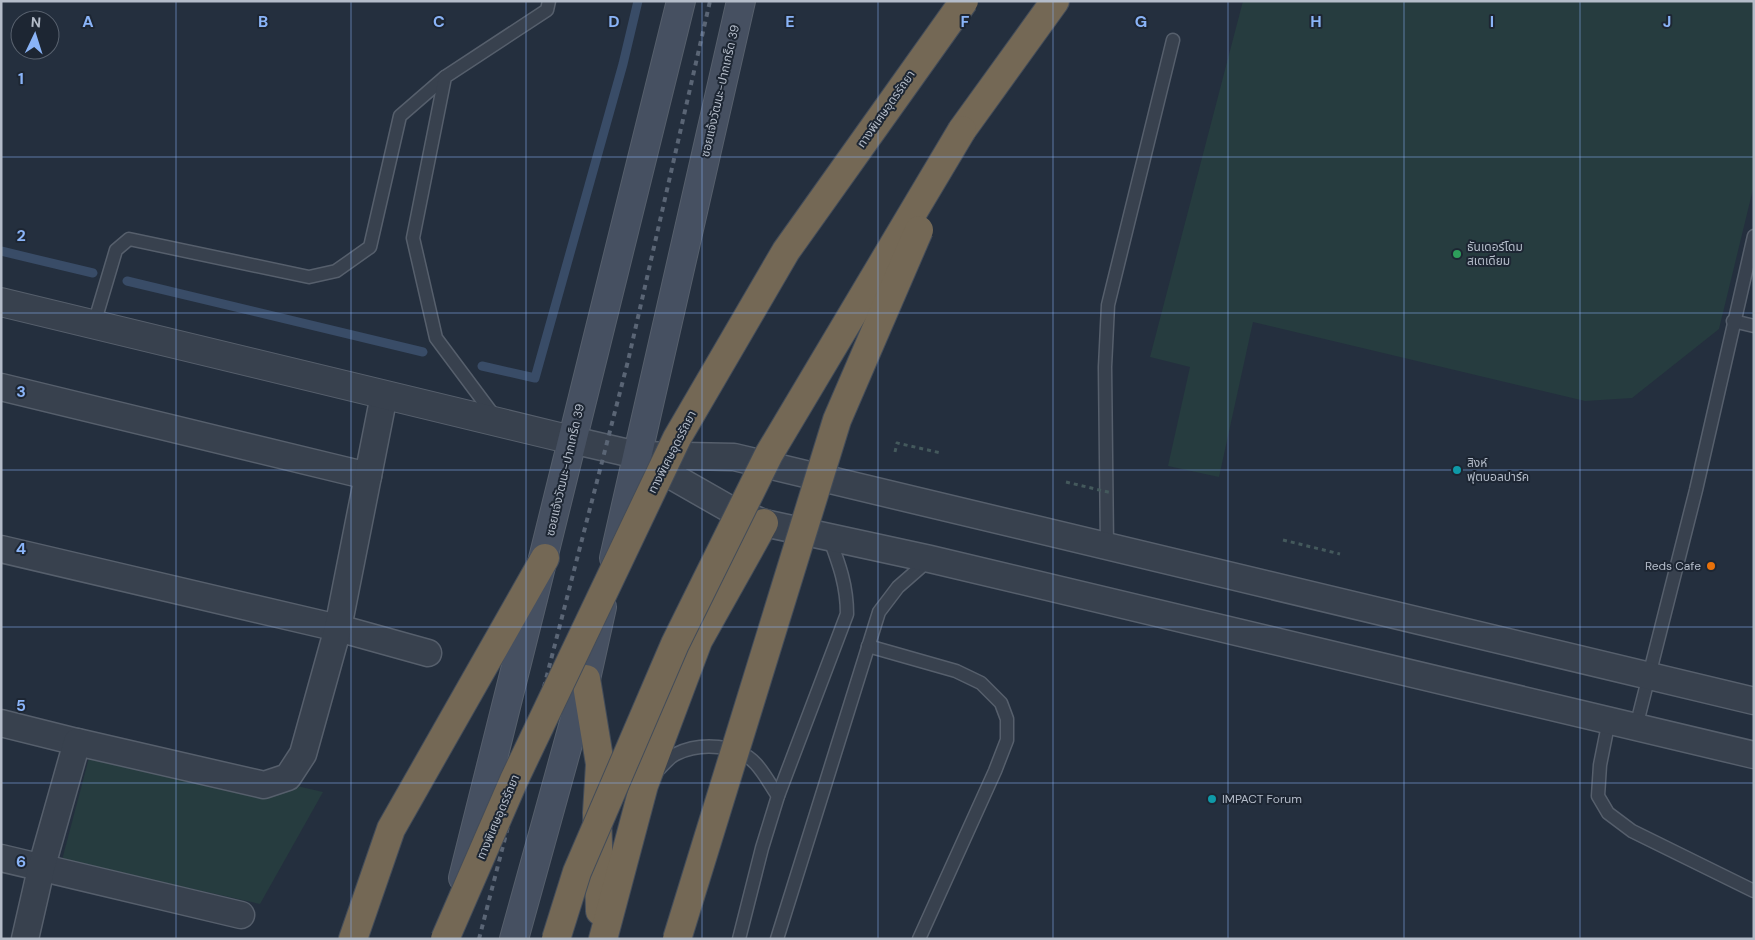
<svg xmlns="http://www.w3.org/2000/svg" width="1755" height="940" viewBox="0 0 1755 940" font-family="'DM Sans','Noto Sans Thai',sans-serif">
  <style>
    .green { fill: #263c3f }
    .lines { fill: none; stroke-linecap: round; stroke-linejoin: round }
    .stream { stroke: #394c67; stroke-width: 9 }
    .service-casing { stroke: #565f6c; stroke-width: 15 }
    .minor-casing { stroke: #565f6c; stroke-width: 29 }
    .tertiary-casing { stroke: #565f6c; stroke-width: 30 }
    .secondary-casing { stroke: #565f6c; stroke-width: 30 }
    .motorway-casing { stroke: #434c59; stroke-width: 30 }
    .path { stroke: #44595c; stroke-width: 3; stroke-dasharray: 4 4; stroke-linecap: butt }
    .service { stroke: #38414e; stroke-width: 12 }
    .minor { stroke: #38414e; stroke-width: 26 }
    .tertiary { stroke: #38414e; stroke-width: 28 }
    .secondary { stroke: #465061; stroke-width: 28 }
    .motorway { stroke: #746855; stroke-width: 28 }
    .rail { stroke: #5a6575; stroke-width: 4; stroke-dasharray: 5 5; stroke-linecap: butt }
    .motorway-bridge-casing { stroke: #434c59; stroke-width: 30; stroke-linecap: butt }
    .path-bridge { stroke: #44595c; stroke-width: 3; stroke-dasharray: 4 4; stroke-linecap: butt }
    .motorway-bridge { stroke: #746855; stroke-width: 28 }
    .grid { fill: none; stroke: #8ab4f8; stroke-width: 1; stroke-opacity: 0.55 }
    .leisure-dot { fill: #2e9e5b; stroke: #1d2633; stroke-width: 2 }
    .culture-dot { fill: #0f9aa8; stroke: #1d2633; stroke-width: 2 }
    .food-dot { fill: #e8710a; stroke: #1d2633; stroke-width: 2 }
    .labels { text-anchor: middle; stroke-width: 4; stroke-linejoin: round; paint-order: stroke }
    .street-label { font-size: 12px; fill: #b4bcc9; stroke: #1d2633 }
    .poi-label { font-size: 12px; fill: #b4bcc9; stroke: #1d2633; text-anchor: start }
    .grid-label { font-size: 16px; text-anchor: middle; font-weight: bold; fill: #8ab4f8; stroke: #1d2633; stroke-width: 4; stroke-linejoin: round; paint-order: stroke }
  </style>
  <rect width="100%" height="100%" fill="#242f3e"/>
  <g class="green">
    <path d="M1243,1h511v184l-35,144 -87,69 -47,3 -332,-79 -34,155 -51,-11 22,-99 -40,-10z"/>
    <path d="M94,739l229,53 -63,112 -198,-44z"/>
  </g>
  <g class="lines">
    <g class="stream">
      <path d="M1,251l92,22"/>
      <path d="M127,281l296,71"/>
      <path d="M482,366l53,12 88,-314 15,-63"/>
    </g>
    <defs>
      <g id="service">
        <path d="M1733,321l21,5"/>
        <path d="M94,324l22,-74 13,-11 180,38 27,-6 34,-24 30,-131 45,-39"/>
        <path d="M495,417l-59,-79 -23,-100 32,-161 102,-67 2,-9"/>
        <path d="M1107,546l-2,-179 3,-62 65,-265"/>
        <path d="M868,646l88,25 25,12 20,20 6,16v21l-12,31 -76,168"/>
        <path d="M1609,720l-9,45 -2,31 10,17 24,18 122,60"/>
        <path d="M1636,727l60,-237 58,-254"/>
        <path d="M656,772c6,-5 13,-15 20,-18 24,-12 62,-10 80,10 9,10 15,22 22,32"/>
        <path d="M739,939l23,-91 16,-52 69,-182c0,-29 -8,-50 -18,-77"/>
        <path d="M777,939l102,-327 19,-25 32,-28"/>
      </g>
      <g id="minor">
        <path d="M1,387l367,89"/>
        <path d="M572,440l65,15 97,2 1020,244"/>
        <path d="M642,459l84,48 38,16 166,36 824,196"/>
        <path d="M1,549l337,79 90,25"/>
        <path d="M1,723l76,19"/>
        <path d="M1,858l240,57"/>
        <path d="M25,939l16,-70 36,-127 187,43 24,-8 15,-23 35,-126 46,-233"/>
      </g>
      <path id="tertiary" d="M1,302l571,138"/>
      <g id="secondary">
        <path d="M614,558l127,-557"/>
        <path d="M463,878c74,-292 145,-584 218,-877"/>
        <path d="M514,939l72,-260 16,-72"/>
      </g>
      <g id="motorway">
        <path d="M962,130l93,-129"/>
        <path d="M586,679l14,85 -3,49 3,98"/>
        <path d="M353,939l38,-110 154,-271"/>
        <path d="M603,939l41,-154 54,-144 66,-118"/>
      </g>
    </defs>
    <use href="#service" class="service-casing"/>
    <use href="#minor" class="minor-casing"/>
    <use href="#tertiary" class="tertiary-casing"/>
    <use href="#secondary" class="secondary-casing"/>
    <use href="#motorway" class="motorway-casing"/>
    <g class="path">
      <path d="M895,452l2,-9 44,10"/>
      <path d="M1283,540l57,14"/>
    </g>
    <use href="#service" class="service"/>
    <use href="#minor" class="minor"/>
    <use href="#tertiary" class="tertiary"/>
    <use href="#secondary" class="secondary"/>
    <use href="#motorway" class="motorway"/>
    <path class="rail" d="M479,939l149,-578 82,-360"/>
    <defs>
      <g id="motorway-bridge">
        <path d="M445,939l69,-159 163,-342 109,-187 178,-250"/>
        <path d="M556,939l21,-67 98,-228 94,-190 193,-324"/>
        <path d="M677,939l160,-519 82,-190"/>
      </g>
    </defs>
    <use href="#motorway-bridge" class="motorway-bridge-casing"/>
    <path class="path-bridge" d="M1066,482l46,11"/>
    <use href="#motorway-bridge" class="motorway-bridge"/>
  </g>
  <path class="grid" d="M176,1v938M351,1v938M526,1v938M702,1v938M878,1v938M1053,1v938M1228,1v938M1404,1v938M1580,1v938M1,157h1753M1,313h1753M1,470h1753M1,627h1753M1,783h1753"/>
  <circle class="leisure-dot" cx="1457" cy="254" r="5"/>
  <g class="culture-dot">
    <circle cx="1457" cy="470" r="5"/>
    <circle cx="1212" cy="799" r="5"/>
  </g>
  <circle class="food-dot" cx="1711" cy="566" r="5"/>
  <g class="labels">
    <g class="street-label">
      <text transform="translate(720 91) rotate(-77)" y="4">ซอยแจ้งวัฒนะ-ปากเกร็ด 39</text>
      <text transform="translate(886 109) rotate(-55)" y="4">ทางพิเศษอุดรรัถยา</text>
      <text transform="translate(672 452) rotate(-63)" y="4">ทางพิเศษอุดรรัถยา</text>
      <text transform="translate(565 470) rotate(-77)" y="4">ซอยแจ้งวัฒนะ-ปากเกร็ด 39</text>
      <text transform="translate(498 817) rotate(-67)" y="4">ทางพิเศษอุดรรัถยา</text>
    </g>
    <g class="poi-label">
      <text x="1467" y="251">ธันเดอร์โดม<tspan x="1467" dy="14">สเตเดียม</tspan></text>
      <text x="1467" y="467">สิงห์<tspan x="1467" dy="14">ฟุตบอลปาร์ค</tspan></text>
      <text x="1701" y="570" text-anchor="end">Reds Cafe</text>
      <text x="1222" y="803">IMPACT Forum</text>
    </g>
  </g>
  <g class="grid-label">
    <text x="88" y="27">A</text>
    <text x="263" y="27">B</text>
    <text x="439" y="27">C</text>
    <text x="614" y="27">D</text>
    <text x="790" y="27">E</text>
    <text x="965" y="27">F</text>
    <text x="1141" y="27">G</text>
    <text x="1316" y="27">H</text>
    <text x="1492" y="27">I</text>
    <text x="1667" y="27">J</text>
    <text x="21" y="84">1</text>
    <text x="21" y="241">2</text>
    <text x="21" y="397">3</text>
    <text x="21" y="554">4</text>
    <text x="21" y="711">5</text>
    <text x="21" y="867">6</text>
  </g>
  <rect width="1755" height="940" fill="none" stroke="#b4bcc9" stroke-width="5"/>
  <g transform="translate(35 35) rotate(4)"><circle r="24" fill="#1d2633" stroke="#59626f"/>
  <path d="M0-4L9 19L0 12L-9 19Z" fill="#8ab4f8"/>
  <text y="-8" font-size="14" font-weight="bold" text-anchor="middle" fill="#b4bcc9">N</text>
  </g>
</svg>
